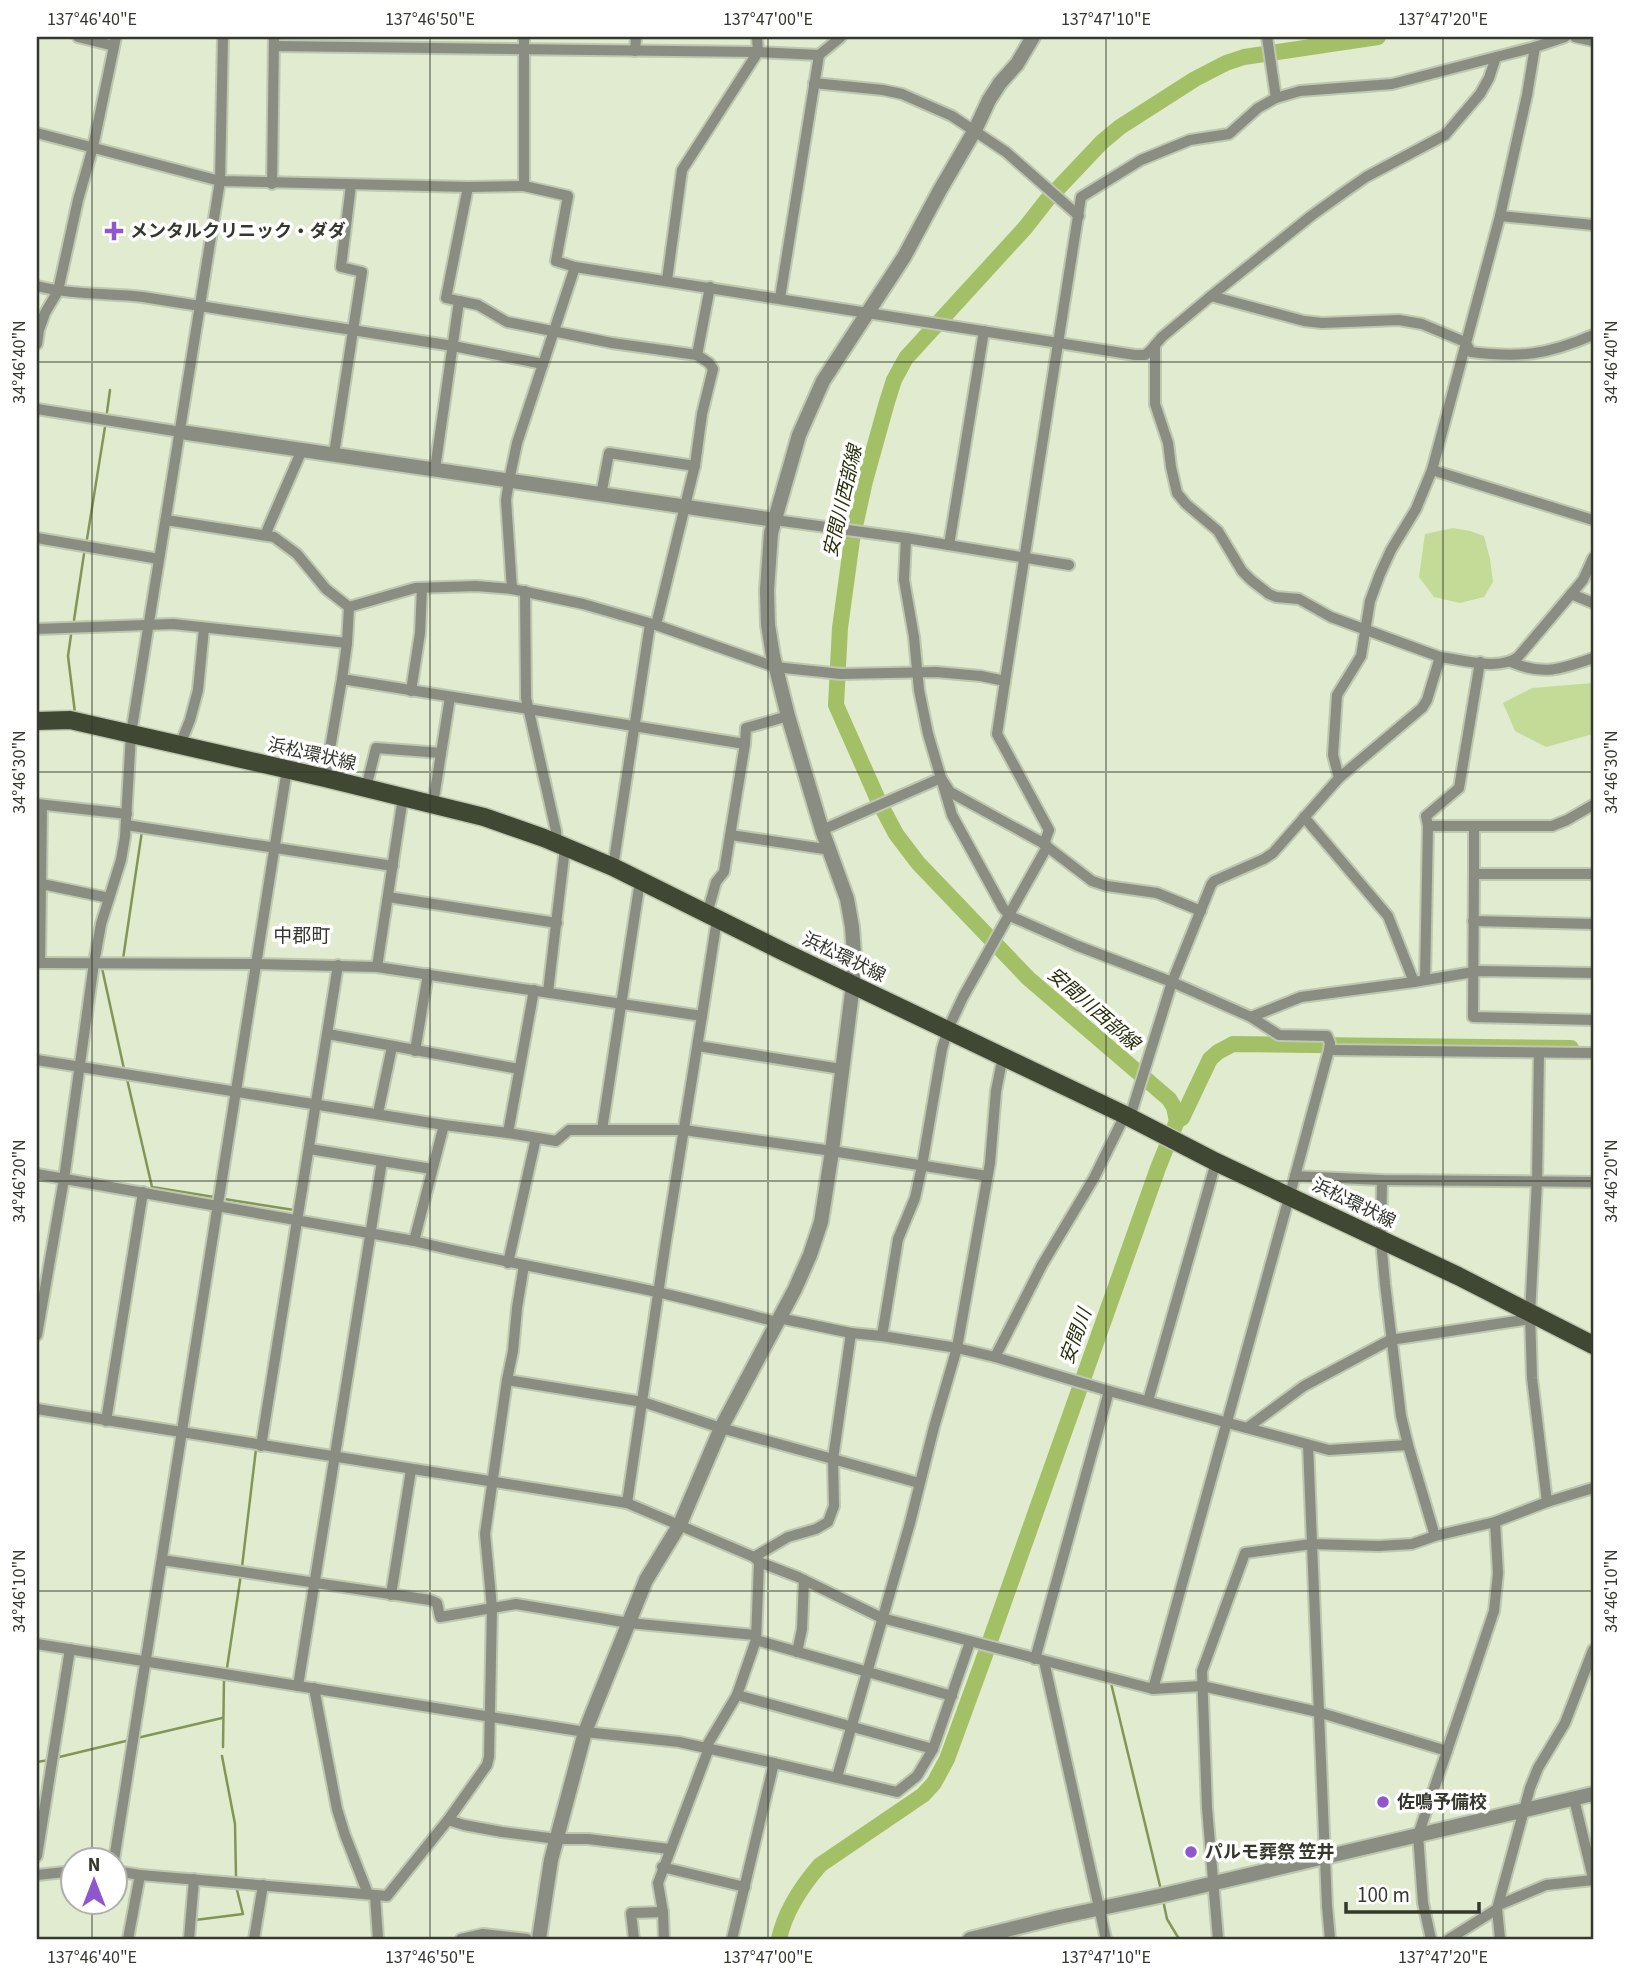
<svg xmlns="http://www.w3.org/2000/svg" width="1630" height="1976" viewBox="0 0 1630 1976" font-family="'Source Sans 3','Noto Sans JP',sans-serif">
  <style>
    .green { fill: #c4db97 }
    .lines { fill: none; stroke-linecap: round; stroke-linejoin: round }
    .stream { stroke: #829755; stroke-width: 2.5 }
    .river { stroke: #a4c066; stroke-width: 16 }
    .minor-casing { stroke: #bec7af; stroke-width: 14 }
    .tertiary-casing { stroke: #bec7af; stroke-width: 18 }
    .primary-casing { stroke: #bec7af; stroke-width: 21 }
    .minor { stroke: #8a8e82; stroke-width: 10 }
    .tertiary { stroke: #8a8e82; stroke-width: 14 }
    .primary { stroke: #404733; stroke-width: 18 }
    .ticks { fill: none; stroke: #34382d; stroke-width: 2; stroke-opacity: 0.45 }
    .poi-dot { fill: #9056cd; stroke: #fff; stroke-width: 2.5 }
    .labels { text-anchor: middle; stroke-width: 7; stroke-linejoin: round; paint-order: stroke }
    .poi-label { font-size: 18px; font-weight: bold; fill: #34382d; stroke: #fff; text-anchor: start }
    .street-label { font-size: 18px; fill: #34382d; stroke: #fff }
    .water-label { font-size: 19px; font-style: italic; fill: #26300a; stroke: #fff }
    .neighbourhood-label { font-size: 19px; fill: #34382d; stroke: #fff }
    .neatline { fill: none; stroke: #34382d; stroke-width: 2.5 }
    .ticks-label { font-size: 18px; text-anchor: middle; fill: #34382d }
  </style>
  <rect width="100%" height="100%" fill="#e1ebcf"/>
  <g class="green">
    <path d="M1453,528l17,3 14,5 6,23 3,23 -9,15 -24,6 -26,-6 -15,-20 6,-43z"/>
    <path d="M1593,683v51l-47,13 -31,-16 -12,-28 29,-15z"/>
  </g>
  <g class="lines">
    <g class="stream">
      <path d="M107,412l3,-22"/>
      <path d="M87,539l18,-112"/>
      <path d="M74,620l10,-66"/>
      <path d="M71,635l-3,21 7,57"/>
      <path d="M123,959l19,-128"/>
      <path d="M102,968l22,101"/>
      <path d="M127,1079l25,108 62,10"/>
      <path d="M224,1199l70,11"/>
      <path d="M242,1567l14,-118"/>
      <path d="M227,1668l14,-94"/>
      <path d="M1111,1683l50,207"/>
      <path d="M137,1738l85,-20"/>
      <path d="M223,1747l1,-69"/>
      <path d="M222,1756l13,68 1,53"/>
      <path d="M55,1758l75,-18"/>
      <path d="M37,1762l12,-2"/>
      <path d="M1163,1900l4,19 12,20"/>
      <path d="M195,1920l48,-6 -7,-28"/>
    </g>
    <g class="river">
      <path d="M1177,1121l-3,-14 -5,-8 -141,-121 -110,-115 -22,-29 -17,-32 -43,-97 4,-77 12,-88 13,-59 22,-79 7,-22 12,-22 119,-130 22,-28 55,-58 18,-15 75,-48 31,-16 18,-6 134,-20"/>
      <path d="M779,1939c6,-28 22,-52 41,-74l103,-70 11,-12 13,-24 38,-104 173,-487 19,-47 5,-3 28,-59 8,-7 15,-8 338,4"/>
    </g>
    <defs>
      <g id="minor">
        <path d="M78,37l36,9"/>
        <path d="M524,37v149l44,10 -12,65 19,6 560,88h10l5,-4 12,-14 49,-41 100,-80 32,-23 23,-16 79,-42 35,-41 9,-16 7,-21 39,-10"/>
        <path d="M1267,37l9,61"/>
        <path d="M1575,37l18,4"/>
        <path d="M274,46l484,6 61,3 22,-18"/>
        <path d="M635,51l1,-14"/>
        <path d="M814,83l69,7 19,4 50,22 54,36 73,64"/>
        <path d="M37,133l183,48 248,6 56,-1"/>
        <path d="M272,184l2,-147"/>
        <path d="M1500,216l93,9"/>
        <path d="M667,280l15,-110 76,-118 -1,-15"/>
        <path d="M37,286c34,9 71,7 106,11l310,49 90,18"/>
        <path d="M1211,296l93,25 18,2 77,-3 23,4 43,18 6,10c49,6 76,3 122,-17"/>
        <path d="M780,298l39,-243"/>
        <path d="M459,301l19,4 29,17 105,21 85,12"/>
        <path d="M37,344l2,-14 6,-17 13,-22 20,-91 15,-53 23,-110"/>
        <path d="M1155,345v59l13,39 3,24 6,26 9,11 32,27 24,40 9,9 18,14 7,3 23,2 32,18 109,40"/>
        <path d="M37,409l144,23"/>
        <path d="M334,454l28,-182 -21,-5 10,-82"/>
        <path d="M435,469l24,-168 -13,-3 22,-111"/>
        <path d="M1432,470l161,50"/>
        <path d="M601,495l8,-42 86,13"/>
        <path d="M166,520l108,17 23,17 29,35 23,18 66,-19 61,-2 36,3 71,15 73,21 119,42 66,7 95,-2 45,4 24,5 -8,53 52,96 -4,11 2,6 -84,150 -15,32 -6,20 -20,117 -7,32 -17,41 -16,97 -31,-3 -72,-15"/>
        <path d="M775,520l131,18 163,27"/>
        <path d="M265,535l37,-85"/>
        <path d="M37,538l122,21"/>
        <path d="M906,538l-2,42 10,57 5,53 9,44 24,81 51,93 7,8 68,30 94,36 79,35 28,18 48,1 3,7 -1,7 -34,126"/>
        <path d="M949,545l35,-214"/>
        <path d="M512,589l-6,-89 3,-19 8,-38 58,-176"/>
        <path d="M525,591l1,107 30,133 1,13"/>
        <path d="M1571,594l22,9"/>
        <path d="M349,607l-2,36 -5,36 403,65 -21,128 -8,10 -9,32"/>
        <path d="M656,625l39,-160 7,-51 11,-45 -4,-6 -12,-8 13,-68"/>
        <path d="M37,629l136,-5 174,19"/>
        <path d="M1511,662c32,14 51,7 82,-4"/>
        <path d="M1005,681l76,-484 60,-37 49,-20 39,-6 29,-26 18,-10 24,-7 92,-7 104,-27"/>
        <path d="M411,691l9,-58 2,-45"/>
        <path d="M745,744l1,-16 42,-12"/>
        <path d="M180,745l10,-25 8,-30 6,-62"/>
        <path d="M325,778l17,-99"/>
        <path d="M1339,778l-6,-23 4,-60 24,-39 9,-55 10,-27 11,-24 25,-41 16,-39 68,-254 27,-121 8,-48 30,-10"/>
        <path d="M366,788l10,-40 65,5"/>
        <path d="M37,804l90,10"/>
        <path d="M433,804l17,-107"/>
        <path d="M1304,817l84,99 26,66 65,-11 114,2"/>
        <path d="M126,825l267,41"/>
        <path d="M1428,826l-2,-10 33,-28 21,-126"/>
        <path d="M1474,826v48h119"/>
        <path d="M822,830l119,-52 9,14 91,50 51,39 15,5 50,7 44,18"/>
        <path d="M731,835l100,15"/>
        <path d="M613,867l37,-243"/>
        <path d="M1474,874l-1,143 120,3"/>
        <path d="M42,884l67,14"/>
        <path d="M388,897l169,26"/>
        <path d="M1473,921l120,3"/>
        <path d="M37,963l219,1 121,3 325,49 15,-97"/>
        <path d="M40,963l2,-158"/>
        <path d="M377,967l26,-170"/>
        <path d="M1425,979l3,-153h124l15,-6 26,-15"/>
        <path d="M548,992l17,-144"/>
        <path d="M1251,1017l50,-20 113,-15"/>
        <path d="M328,1034l191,35"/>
        <path d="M698,1046l143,23"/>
        <path d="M1329,1050l264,3"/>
        <path d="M415,1051l13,-77"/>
        <path d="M1539,1053l-2,128 -7,133 2,64 15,124"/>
        <path d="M37,1060l407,65 64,8 48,8 13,-11h115l148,21 155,25"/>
        <path d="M378,1113l14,-66"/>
        <path d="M1130,1117l42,-135 39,-97 3,-4 50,-22 9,-6 66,-75 83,-70 5,-8 13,-43c24,3 58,14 78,0l65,-77 10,-22"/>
        <path d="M602,1130l38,-249"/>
        <path d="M508,1133l26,-143"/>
        <path d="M310,1149l72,12"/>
        <path d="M37,1174l377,67c81,20 162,33 243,51 40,9 80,20 120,30"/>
        <path d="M414,1241l30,-116"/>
        <path d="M508,1263l28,-125"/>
        <path d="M37,1335l27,-156 30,-216 7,-39 20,-64 4,-23 6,-103 89,-553 3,-144"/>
        <path d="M882,1336l75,12 38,9 114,34 220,59 79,-5 -7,-29 -16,-132 -4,-44 1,-60"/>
        <path d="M995,1357l47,-92 52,-87 31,-63"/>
        <path d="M507,1380l136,22 78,26 198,55"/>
        <path d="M1148,1401l68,-239"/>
        <path d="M37,1409l590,94 127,54 5,5 39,15 84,41 271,71"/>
        <path d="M106,1421l37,-229"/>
        <path d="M1247,1428l57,-42 86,-46 140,-21"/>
        <path d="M1308,1445l4,99 67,2 33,-2 23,-8"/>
        <path d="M1408,1445l27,91 60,-14 3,51 -4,38 -47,140"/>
        <path d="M261,1446l77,-481"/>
        <path d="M627,1503l38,-256 37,-231"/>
        <path d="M1495,1522l52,-20 46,-14"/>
        <path d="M754,1557l34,-20 28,-8 12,-7 6,-16 -1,-47 18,-126"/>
        <path d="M162,1560l268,40 7,3 3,14 76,-13 113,19 126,12"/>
        <path d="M391,1595l20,-125"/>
        <path d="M756,1640l196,56"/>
        <path d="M37,1644l548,88 94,10 95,21 -42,176"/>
        <path d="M797,1652l5,-23 2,-49"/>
        <path d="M1035,1659l74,-268"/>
        <path d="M1044,1661l62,278"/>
        <path d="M298,1686l84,-525 50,8"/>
        <path d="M314,1688l23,121 8,26 23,59"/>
        <path d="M737,1695l196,54"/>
        <path d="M706,1747l31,-52 19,-55 3,-78"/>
        <path d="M774,1763l123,29 20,-16 16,-27 37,-107"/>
        <path d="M837,1777l73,-254 24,-96 23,-79 33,-185 6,-72 7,-35"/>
        <path d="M1574,1799l19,79"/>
        <path d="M448,1820l16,5 38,7 55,7h31l81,10"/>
        <path d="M37,1856l33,-207"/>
        <path d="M114,1860l173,-1091"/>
        <path d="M662,1867l83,20"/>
        <path d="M116,1871l24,4 -12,64"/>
        <path d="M37,1875l37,-4"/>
        <path d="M140,1875l247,21 61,-76 39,-55 2,-8 3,-149 -7,-74 22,-154 6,-29 4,-43 7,-43"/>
        <path d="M375,1895l3,44"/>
        <path d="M1499,1905l47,-20 47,-5"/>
        <path d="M189,1939l5,-60"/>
        <path d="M254,1939l9,-54"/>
        <path d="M461,1939l22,-5 44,5"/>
        <path d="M634,1939l-3,-26 32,-1"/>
        <path d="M664,1939l-1,-27 -5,-29 51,-135"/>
        <path d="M1218,1939l-11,-131 -5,-137 43,-118 67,-9 15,362 3,33"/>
        <path d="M1431,1939l-8,-36 -5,-68 29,-84 -129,-39 -116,-26 -49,3 142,-513 87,4 211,2"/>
        <path d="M1449,1939l48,-30"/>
        <path d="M1500,1939l-3,-30 33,-121 8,-20 27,-45 28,-73"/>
      </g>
      <g id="tertiary">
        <path d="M181,432l594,88"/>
        <path d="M539,1939l12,-79 34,-128 9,-23 52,-129 34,-56 41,-96 74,-139 15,-34 11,-33 11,-71 21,-167 1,-30 -2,-27 -5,-28 -25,-69 -34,-114 -15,-60 -5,-31 -1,-35 4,-57 28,-98 24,-54 81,-124 36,-67 35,-60 14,-30 11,-17 17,-19 16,-27"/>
        <path d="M970,1939l89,-22 100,-21 434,-102"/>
      </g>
      <path id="primary" d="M37,721l33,-1 255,58 159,39 60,21 69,29 171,85 341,163 91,47 242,114 135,69"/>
    </defs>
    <use href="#minor" class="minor-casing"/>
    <use href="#tertiary" class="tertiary-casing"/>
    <use href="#primary" class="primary-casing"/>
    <use href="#minor" class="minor"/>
    <use href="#tertiary" class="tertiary"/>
    <use href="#primary" class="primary"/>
  </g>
  <path class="ticks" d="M92,37v1823M430,37v1902M768,37v1902M1106,37v1902M1443,37v1902M37,362h1556M37,772h1556M37,1181h1556M37,1591h1556M92,1902v37"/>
  <g class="poi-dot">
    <path d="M110.5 220.5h7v7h7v7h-7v7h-7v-7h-7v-7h7z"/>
    <circle cx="1383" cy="1802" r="7"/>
    <circle cx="1191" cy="1852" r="7"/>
  </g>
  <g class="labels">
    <g class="poi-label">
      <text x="130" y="237">メンタルクリニック・ダダ</text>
      <text x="1397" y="1808">佐鳴予備校</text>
      <text x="1205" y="1858">パルモ葬祭 笠井</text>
    </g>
    <g class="street-label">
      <text transform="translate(312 754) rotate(13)" y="6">浜松環状線</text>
      <text transform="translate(844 957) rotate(26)" y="6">浜松環状線</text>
      <text transform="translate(1354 1203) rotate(26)" y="6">浜松環状線</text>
    </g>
    <g class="water-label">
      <text transform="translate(842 501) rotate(-77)" y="7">安間川西部線</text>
      <text transform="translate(1094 1008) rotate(41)" y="7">安間川西部線</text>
      <text transform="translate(1075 1336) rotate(-70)" y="7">安間川</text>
    </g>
    <g class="neighbourhood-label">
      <text x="302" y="942">中郡町</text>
    </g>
  </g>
  <rect width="1630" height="1976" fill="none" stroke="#ffffff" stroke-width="77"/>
  <g transform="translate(94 1881)"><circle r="33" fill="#ffffff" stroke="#aeafab" stroke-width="2"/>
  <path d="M0-5L12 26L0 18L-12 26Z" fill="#9056cd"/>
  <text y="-10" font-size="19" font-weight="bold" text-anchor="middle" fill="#34382d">N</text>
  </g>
  <path d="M1346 1902v10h133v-10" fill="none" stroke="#34382d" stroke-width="3.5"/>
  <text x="1357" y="1902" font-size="21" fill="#34382d" stroke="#ffffff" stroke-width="5" paint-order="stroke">100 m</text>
  <rect x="38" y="38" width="1554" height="1900" class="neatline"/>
  <g class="ticks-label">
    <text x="92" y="25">137°46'40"E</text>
    <text x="430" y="25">137°46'50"E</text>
    <text x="768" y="25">137°47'00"E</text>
    <text x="1106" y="25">137°47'10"E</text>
    <text x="1443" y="25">137°47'20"E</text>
    <text transform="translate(19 362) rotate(-90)" y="6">34°46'40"N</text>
    <text transform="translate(1611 362) rotate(-90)" y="6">34°46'40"N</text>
    <text transform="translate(19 772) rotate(-90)" y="6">34°46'30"N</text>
    <text transform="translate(1611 772) rotate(-90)" y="6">34°46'30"N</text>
    <text transform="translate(19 1181) rotate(-90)" y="6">34°46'20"N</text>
    <text transform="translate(1611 1181) rotate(-90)" y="6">34°46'20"N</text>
    <text transform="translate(19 1591) rotate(-90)" y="6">34°46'10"N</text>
    <text transform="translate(1611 1591) rotate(-90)" y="6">34°46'10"N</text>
    <text x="92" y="1963">137°46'40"E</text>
    <text x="430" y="1963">137°46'50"E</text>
    <text x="768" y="1963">137°47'00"E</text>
    <text x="1106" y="1963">137°47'10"E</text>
    <text x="1443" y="1963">137°47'20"E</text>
  </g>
</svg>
